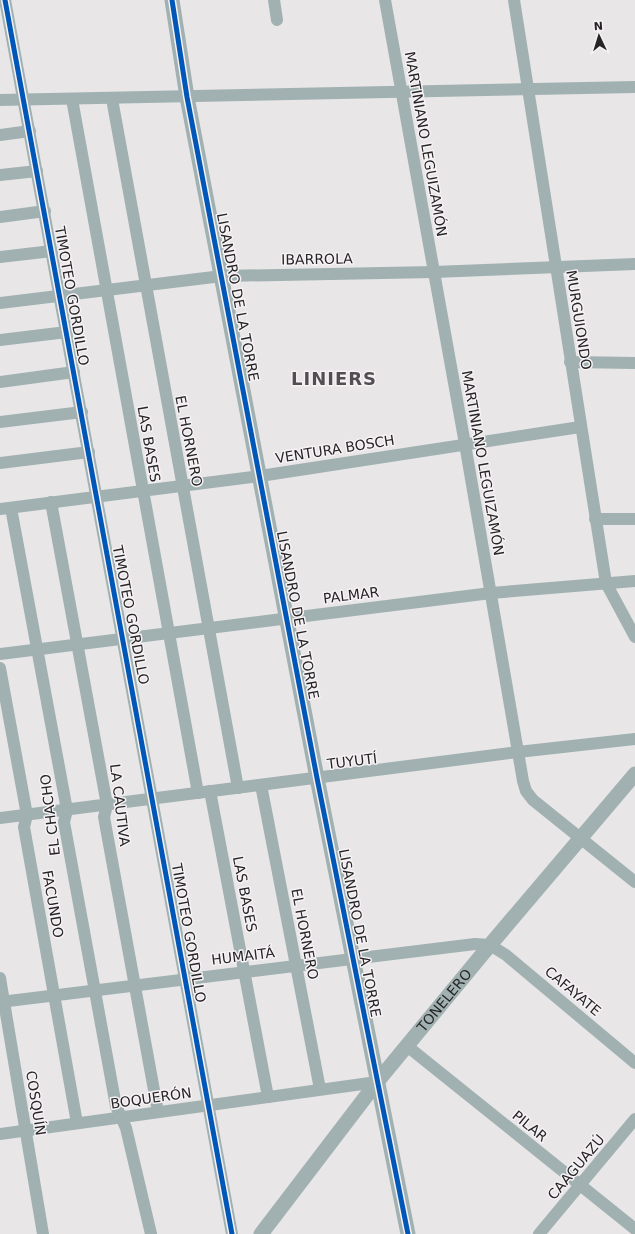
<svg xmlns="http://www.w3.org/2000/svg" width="635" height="1234" viewBox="0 0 635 1234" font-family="'DejaVu Sans',sans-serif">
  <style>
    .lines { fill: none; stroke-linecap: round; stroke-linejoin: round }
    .minor { stroke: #a1b1b1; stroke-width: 12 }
    .tertiary { stroke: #a1b1b1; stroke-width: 15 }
    .cycleway-casing { stroke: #f6f2f5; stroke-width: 8 }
    .cycleway { stroke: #0057b8; stroke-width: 5 }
    .labels { text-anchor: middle; stroke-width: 3; stroke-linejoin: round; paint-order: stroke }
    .street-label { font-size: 14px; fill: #262526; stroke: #f6f2f5 }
    .district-label { font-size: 18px; font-weight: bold; letter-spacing: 1px; fill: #524f52; stroke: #f6f2f5 }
  </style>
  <rect width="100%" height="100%" fill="#e8e6e7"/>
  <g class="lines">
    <g class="minor">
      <path d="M5,0l227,1234"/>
      <path d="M274,0l3,20"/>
      <path d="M385,0l80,444 58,337 3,10 7,9 102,82"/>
      <path d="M514,0l92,583 29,54"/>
      <path d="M72,99l126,694"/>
      <path d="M112,99l126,689"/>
      <path d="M0,100l635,-13"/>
      <path d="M0,135l30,-4"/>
      <path d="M0,175l37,-4"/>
      <path d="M0,217l45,-6"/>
      <path d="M0,257l52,-6"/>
      <path d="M0,303l222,-27 212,-4 201,-8"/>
      <path d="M0,340l67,-8"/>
      <path d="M570,362l65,1"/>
      <path d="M0,382l74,-10"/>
      <path d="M0,422l82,-10"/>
      <path d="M0,463l89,-11"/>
      <path d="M51,502l56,303 -3,12 54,295"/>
      <path d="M11,508l56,302 -3,12 52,284 10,22 25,106"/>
      <path d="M0,509l260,-33 320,-49"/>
      <path d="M595,519h40"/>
      <path d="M0,654l491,-61 144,-12"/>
      <path d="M0,668l27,147 -3,12 53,296"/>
      <path d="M261,785l59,304"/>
      <path d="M210,791l58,306"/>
      <path d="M0,818l518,-66 117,-13"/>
      <path d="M0,978l43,256"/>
      <path d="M0,1002l475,-58 15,1 16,10 129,108"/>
      <path d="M407,1046l228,183"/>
      <path d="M0,1134l377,-52"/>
      <path d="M539,1234l96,-115"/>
    </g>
    <g class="tertiary">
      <path d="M172,0l15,97 130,681 91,456"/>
      <path id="s1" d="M261,1234l116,-152 113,-137 145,-171"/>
    </g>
    <defs>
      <g id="cycleway">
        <path d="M5,0l227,1234"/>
        <path d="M172,0l15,97 130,681 91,456"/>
      </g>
    </defs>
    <use href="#cycleway" class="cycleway-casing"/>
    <use href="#cycleway" class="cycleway"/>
  </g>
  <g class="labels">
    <g class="street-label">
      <text transform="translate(426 144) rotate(80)" y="5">MARTINIANO LEGUIZAMÓN</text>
      <text transform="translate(317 259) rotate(-1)" y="5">IBARROLA</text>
      <text transform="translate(72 296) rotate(80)" y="5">TIMOTEO GORDILLO</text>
      <text transform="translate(238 297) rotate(79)" y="5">LISANDRO DE LA TORRE</text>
      <text transform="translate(579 320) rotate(81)" y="5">MURGUIONDO</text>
      <text transform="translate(189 441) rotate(79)" y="5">EL HORNERO</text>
      <text transform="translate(149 444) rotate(80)" y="5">LAS BASES</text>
      <text transform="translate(335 449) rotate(-9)" y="5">VENTURA BOSCH</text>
      <text transform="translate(483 463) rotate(80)" y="5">MARTINIANO LEGUIZAMÓN</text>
      <text transform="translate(351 595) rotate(-7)" y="5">PALMAR</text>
      <text transform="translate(131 615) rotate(79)" y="5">TIMOTEO GORDILLO</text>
      <text transform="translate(298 615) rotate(79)" y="5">LISANDRO DE LA TORRE</text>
      <text transform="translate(352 761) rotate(-7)" y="5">TUYUTÍ</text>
      <text transform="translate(120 805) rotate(83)" y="5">LA CAUTIVA</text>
      <text transform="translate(50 815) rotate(-97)" y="5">EL CHACHO</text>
      <text transform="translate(245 894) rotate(79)" y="5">LAS BASES</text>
      <text transform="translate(53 904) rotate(80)" y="5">FACUNDO</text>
      <text transform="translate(189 933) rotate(80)" y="5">TIMOTEO GORDILLO</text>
      <text transform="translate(360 933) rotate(79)" y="5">LISANDRO DE LA TORRE</text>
      <text transform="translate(305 934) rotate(79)" y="5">EL HORNERO</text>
      <text transform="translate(243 956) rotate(-7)" y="5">HUMAITÁ</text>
      <text transform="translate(573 991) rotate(40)" y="5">CAFAYATE</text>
      <text dy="5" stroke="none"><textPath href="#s1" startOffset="297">TONELERO</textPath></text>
      <text transform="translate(151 1098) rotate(-8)" y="5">BOQUERÓN</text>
      <text transform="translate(36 1103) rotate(81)" y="5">COSQUÍN</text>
      <text transform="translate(530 1126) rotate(39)" y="5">PILAR</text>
      <text transform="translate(576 1167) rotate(-50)" y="5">CAAGUAZÚ</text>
    </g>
    <g class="district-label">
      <text x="334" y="385">LINIERS</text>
    </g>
  </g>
  <g transform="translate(599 36) rotate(356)" stroke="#f6f2f5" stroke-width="3" paint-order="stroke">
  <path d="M0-3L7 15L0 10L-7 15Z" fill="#262526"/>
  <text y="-6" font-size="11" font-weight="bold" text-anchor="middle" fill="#262526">N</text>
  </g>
</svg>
